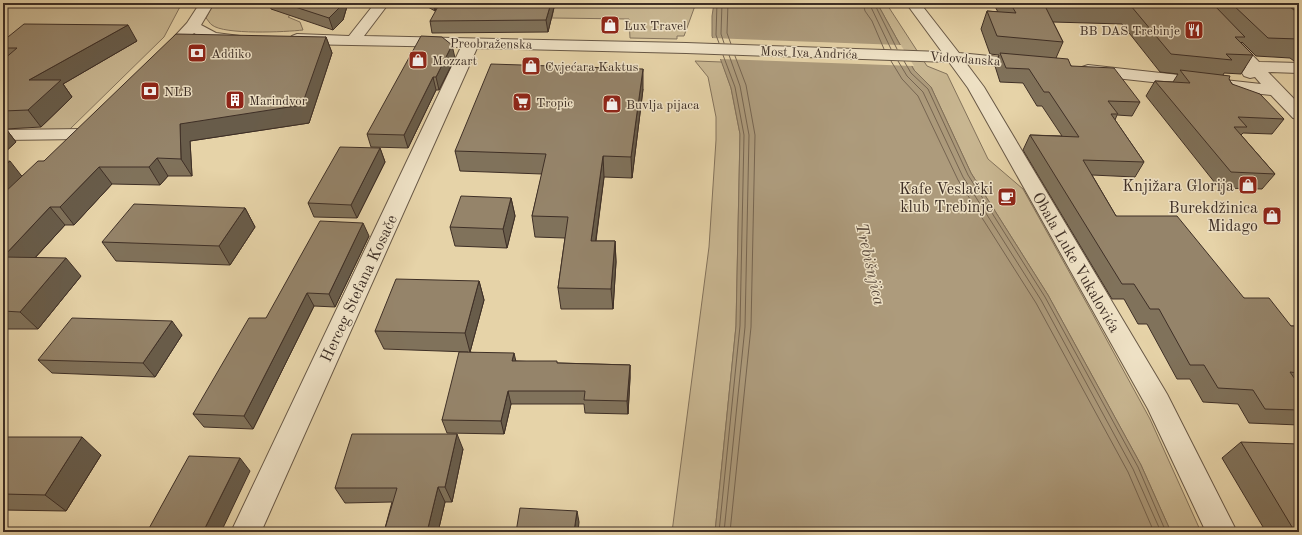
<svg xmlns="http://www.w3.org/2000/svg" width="1302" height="535" viewBox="0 0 1302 535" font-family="'Old Standard TT',serif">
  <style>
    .green { fill: #c9b792; stroke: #84735c }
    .water { fill: #ad9b7c; stroke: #81705a }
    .pier { fill: #e6d3a8 }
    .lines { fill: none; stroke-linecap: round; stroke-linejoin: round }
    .shore { stroke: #766551; stroke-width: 1 }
    .minor-casing { stroke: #685846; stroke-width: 2 }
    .minor { fill: #efe2c6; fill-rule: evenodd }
    .wall { fill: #80725b; stroke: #3e2f26 }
    .shaded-wall { fill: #685c4a; stroke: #3e2f26 }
    .building { fill: #95846a; stroke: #3e2f26 }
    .labels { text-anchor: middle; stroke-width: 3; stroke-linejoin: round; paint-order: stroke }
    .far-poi-label { font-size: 13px; fill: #3e2f26; stroke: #efe2c6; text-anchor: start }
    .far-street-label { font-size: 13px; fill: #3e2f26; stroke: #efe2c6 }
    .poi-label { font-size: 16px; fill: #3e2f26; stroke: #efe2c6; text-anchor: end }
    .street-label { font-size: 16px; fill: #3e2f26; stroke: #efe2c6 }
    .water-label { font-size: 17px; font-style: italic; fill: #5a4a3c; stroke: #efe2c6 }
  </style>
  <rect width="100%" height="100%" fill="#e6d3a8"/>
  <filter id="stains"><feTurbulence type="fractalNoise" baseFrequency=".005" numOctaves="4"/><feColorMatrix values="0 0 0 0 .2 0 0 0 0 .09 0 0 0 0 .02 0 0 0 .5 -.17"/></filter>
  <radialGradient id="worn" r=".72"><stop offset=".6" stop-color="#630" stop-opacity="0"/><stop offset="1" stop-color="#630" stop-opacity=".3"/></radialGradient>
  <g class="green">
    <path d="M3,3h179l-18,34 -95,93h-66z"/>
    <path d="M214,3h88l-3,6 -11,8 12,5 3,8c-17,2 -79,5 -91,-5 -2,-1 -4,-5 -6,-7z"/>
    <path d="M555,3h141l-12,33h-7v3l-47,-1 -1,-19 -77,-1z"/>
    <path d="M877,3h9l41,63 20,8 41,85 35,30 68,122 59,108 51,113h-30l-30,-67 -93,-170 -77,-122 -40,-86 -17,-17z"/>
    <path d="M695,61l27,1 9,26 9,46 -4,192 -21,206h-43l37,-285 7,-107v-23l-8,-40z"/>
  </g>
  <path class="water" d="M714,3h163l37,67 17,17 40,86 77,122 93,170 30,67h-456l21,-206 4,-192 -9,-46 -19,-52v-20z"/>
  <path class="pier" d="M711,38l190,7 13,21 -195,-7z"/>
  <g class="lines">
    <g class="shore">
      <path d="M717,3l-1,32 3,8"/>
      <path d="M722,3l-1,31 3,9"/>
      <path d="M728,3l-1,30 4,11"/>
      <path d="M863,3l2,8 7,10 12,28"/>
      <path d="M869,3l22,46"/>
      <path d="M874,3l23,46"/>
      <path d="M891,61l11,18 16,17 40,84 78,123 92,169 26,60"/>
      <path d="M898,61l9,15 16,16 40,85 78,123 92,169 28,63"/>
      <path d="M904,61l7,12 17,16 40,86 77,122 93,170 28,65"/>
      <path d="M719,532l21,-206 4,-191 -9,-48 -12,-32"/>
      <path d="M724,532l21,-205 4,-192 -9,-49 -11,-31"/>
      <path d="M730,532l21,-205 4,-192 -9,-50 -11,-29"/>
    </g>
    <defs>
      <g id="minor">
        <path d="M200,3h14l-13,22 15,8 24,3 3,3 -3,3c-14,4 -33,-1 -46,-9 -6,6 -9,9 -17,7l-3,-3 13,-14z"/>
        <path d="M375,3h14l-25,33 322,7 256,9 -36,-49h14l39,50 73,7 2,3 -2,3 -6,2 -60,-5 18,24 183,307 70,138h-31l-58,-123 -180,-321 -19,-26 -263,-9 -209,-5 -216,484h-30l230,-485 -164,-3 -5,-2 -3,-3 3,-3 5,-2 52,2z"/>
        <path d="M1187,3h15l57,59 40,1v10l-31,-1 31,32v15l-6,-1 -22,-23 -183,-20 -6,-2 -2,-3 2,-3 6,-2 173,19 -6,-7 -5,1 -6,-2 -2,-3 4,-6z"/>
        <path d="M83,129l6,1 3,4 -3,4 -6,1 -80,1v-10z"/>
      </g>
    </defs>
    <use href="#minor" class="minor-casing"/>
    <use href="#minor" class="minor"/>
  </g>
  <g class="wall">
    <path d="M269,3h79l-5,17 -10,10 -62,-21z"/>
    <path d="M421,3h17l-3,8z"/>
    <path d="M555,3l-7,29 -116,1 -2,-12z"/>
    <path d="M993,3h306v59l-5,-1 -4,-3 -34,-2 -14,-14 -1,1 12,12 -12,19 -17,-1 -1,2 6,4 3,5 52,35 -12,15 -29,-1 -2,2 34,39 -13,15 -43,-1 -73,-92 9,-15 18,1 5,-8 -18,-2 -38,-48 -69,-2 10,20 -7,16 84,44 -8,14 -15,-1 -2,5 29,42 -9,15 -43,-2 24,41 128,82 47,28h8v99l-50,-2 -11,-19 -35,-2 -13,-23h-13l-30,-55h-9l-14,-25h-12l-89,-149 7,-15 32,1 -20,-30h-5l-14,-23 -23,-1 -5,-16 4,-11 -9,-1 -9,-25 6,-18 11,1z"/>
    <path d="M326,37l6,16 -23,70 -119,18 2,35h-24l-8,9 -48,-1 -38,41h-9l-30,33 46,18 -43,53h-35v-167l19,14 22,-15z"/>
    <path d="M3,41h134l-74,43 9,13 -31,30 -35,2 10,13 -13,12z"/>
    <path d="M455,58l-16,32h-3l-28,58 -37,-1 -4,-13z"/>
    <path d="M643,89l-11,89 -28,-1 -8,64h19l1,21 -3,47h-52l-3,-21 7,-50 -30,-1 -3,-21 10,-42 -82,-3 -5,-20z"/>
    <path d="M380,148l5,14 -28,56 -43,-1 -6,-14z"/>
    <path d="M511,198l4,18 -8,32 -52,-2 -5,-19z"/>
    <path d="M245,208l10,19 -25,38 -114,-4 -14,-19z"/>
    <path d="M369,236l-34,71 -21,-1 -61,123 -49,-2 -11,-13 73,-96z"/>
    <path d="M479,281l5,19 -14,52 46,9 42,2 72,2v13l-2,36 -43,-1 -1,-9h-73l-7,30 -57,-1 -5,-13 26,-68 -84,-3 -9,-18z"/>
    <path d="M182,335l-27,42 -103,-4 -14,-13z"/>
    <path d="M3,437l98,18 -35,56 -63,-1z"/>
    <path d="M1241,442l58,90h-33l-44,-74z"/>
    <path d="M463,449l-11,53h-7l-7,30h-54l8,-30 -47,1 -10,-15z"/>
  </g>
  <g class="shaded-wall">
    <path d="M341,3h7l-5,17 -10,10 -4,-12z"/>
    <path d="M433,3h5l-3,8z"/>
    <path d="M551,3h4l-7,29 -2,-12z"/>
    <path d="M128,25l9,16 -74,43 9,13 -31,30 -13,-17 1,-30z"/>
    <path d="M326,37l6,16 -23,70 -119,18 2,35 -11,-17 -1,-35z"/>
    <path d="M452,45l3,13 -16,32 -3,-13z"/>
    <path d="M643,69v20l-11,89 -1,-21z"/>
    <path d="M433,77l3,13 -28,58 -4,-13z"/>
    <path d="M3,125l13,17 -13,12z"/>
    <path d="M380,148l5,14 -28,56 -6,-13z"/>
    <path d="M603,156l1,21 -11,84 -2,-20z"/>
    <path d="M157,158l11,18 -8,9 -11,-18z"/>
    <path d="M10,161l14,18 -21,19v-30z"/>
    <path d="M99,167l13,17 -38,41 -14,-18z"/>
    <path d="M511,198l4,18 -8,32 -4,-19z"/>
    <path d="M50,207l15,18 -46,50 -16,-18z"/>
    <path d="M245,208l10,19 -25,38 -11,-19z"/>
    <path d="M363,223l6,13 -34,71 -6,-13z"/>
    <path d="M615,241l1,21 -3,47 -2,-20z"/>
    <path d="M66,258l15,18 -43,53 -18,-17z"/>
    <path d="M479,281l5,19 -14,52 -5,-19z"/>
    <path d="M307,293l7,13 -61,123 -9,-13z"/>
    <path d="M172,321l10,14 -27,42 -12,-14z"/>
    <path d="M514,353l3,13 -5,-5z"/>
    <path d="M630,365v13l-2,36 -1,-13z"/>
    <path d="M508,391l3,13 -7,30 -3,-13z"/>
    <path d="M457,434l6,15 -11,53 -7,-15z"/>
    <path d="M82,437l19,18 -35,56 -21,-16z"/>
    <path d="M240,458l10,13 -29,61h-18z"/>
    <path d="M438,487l7,15 -7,30h-11z"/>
    <path d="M577,511l2,11 -1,10h-4z"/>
  </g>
  <g class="building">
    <path d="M283,3h58l-2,5 -10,10z"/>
    <path d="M440,3h111l-5,17 -116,1z"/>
    <path d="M1010,3h202l33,34h-10l18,18 -27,-1 6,6 -61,-6 -40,-48 -87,-2 19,38 -66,-6 -10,-25 29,2z"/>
    <path d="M1231,3h54l14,11v25l-31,-1z"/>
    <path d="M24,24l104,1 -99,55h32l-33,30 -25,1v-51l14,-12h-14v-7z"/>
    <path d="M176,34l150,3 -24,68 -122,19 1,35 -24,-1 -8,9h-50l-39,40h-10l-47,50v-55l3,-4h-3v-4l35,-33h6z"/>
    <path d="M421,36l21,1 10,8 -16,32h-3l-29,58 -37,-1z"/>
    <path d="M1000,53l68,6 3,7 43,2 26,34 -32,-1 10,13h-7l33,48 -61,-2 33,56h61l67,82h25l22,28h8v47l-9,-1 9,13v25l-34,-1 -12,-19 -35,-2 -14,-23h-14l-31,-56h-9l-16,-25h-12l-92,-149 49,2 -30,-45h-5l-15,-23 -23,-1z"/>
    <path d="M491,64l152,5 -12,88 -28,-1 -12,85h24l-4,48 -53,-1 10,-71 -36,-1 14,-62 -91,-3z"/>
    <path d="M1180,70l50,6 -1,3 3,5 28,10 24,25 -46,-2 9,10h-13l41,47 -44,-2 -76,-91 35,2z"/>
    <path d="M340,147l40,1 -29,57 -43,-2z"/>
    <path d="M10,161l-7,7v-6z"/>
    <path d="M461,196l50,2 -8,31 -53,-2z"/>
    <path d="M134,204l111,4 -26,38 -117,-4z"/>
    <path d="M320,221l43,2 -34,71 -22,-1 -63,123 -51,-2 56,-96h17z"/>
    <path d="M3,257l63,1 -46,54 -17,-1z"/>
    <path d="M396,279l83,2 -14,52 -90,-2z"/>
    <path d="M72,318l100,3 -29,42 -105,-3z"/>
    <path d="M459,352l55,1 -2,8h45v2l73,2 -3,36 -43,-1 1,-9h-77l-7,30 -59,-1z"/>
    <path d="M352,434h105l-12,53h-7l-11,45h-43l13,-44h-62z"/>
    <path d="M3,437h79l-37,58 -42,-1z"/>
    <path d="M1241,442l58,2v88h-4z"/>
    <path d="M189,456l51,2 -37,74h-56z"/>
    <path d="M520,508l57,3 -3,21h-58z"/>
  </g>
  <defs>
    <symbol id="shop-square" viewBox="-11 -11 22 22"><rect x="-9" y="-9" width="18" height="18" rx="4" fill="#8f2418" stroke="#efe2c6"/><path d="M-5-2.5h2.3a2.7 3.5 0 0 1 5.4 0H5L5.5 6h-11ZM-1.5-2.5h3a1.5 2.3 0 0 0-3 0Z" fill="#fff"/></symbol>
    <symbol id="restaurant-square" viewBox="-11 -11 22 22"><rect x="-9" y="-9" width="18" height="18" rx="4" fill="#8f2418" stroke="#efe2c6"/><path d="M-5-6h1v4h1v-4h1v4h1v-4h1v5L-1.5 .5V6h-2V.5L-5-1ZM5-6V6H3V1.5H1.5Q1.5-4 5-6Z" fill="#fff"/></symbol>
    <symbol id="bank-square" viewBox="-11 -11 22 22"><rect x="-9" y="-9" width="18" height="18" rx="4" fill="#8f2418" stroke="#efe2c6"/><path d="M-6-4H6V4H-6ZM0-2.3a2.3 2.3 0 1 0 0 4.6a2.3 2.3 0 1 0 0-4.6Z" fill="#fff"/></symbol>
    <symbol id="building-square" viewBox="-11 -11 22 22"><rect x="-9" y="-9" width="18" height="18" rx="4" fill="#8f2418" stroke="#efe2c6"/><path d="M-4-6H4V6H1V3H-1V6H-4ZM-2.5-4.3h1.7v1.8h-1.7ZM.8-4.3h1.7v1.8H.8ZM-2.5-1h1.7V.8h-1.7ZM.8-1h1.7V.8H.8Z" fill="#fff"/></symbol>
    <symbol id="supermarket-square" viewBox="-11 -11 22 22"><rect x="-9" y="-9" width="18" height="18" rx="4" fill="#8f2418" stroke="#efe2c6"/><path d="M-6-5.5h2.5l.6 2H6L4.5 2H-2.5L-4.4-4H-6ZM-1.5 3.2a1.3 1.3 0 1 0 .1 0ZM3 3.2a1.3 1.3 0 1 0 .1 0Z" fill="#fff"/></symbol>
    <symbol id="cafe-square" viewBox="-11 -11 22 22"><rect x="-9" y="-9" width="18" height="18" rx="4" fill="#8f2418" stroke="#efe2c6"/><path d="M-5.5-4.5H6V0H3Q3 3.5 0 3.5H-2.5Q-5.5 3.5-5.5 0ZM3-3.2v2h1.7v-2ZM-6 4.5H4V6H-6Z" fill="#fff"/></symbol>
  </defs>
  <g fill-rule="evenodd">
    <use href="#shop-square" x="599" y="14" width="22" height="22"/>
    <use href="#restaurant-square" x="1183" y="19" width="22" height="22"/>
    <use href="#bank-square" x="186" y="42" width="22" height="22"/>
    <use href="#shop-square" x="407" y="49" width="22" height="22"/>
    <use href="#shop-square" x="520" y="55" width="22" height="22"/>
    <use href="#bank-square" x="139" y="80" width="22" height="22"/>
    <use href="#building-square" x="224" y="89" width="22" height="22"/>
    <use href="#supermarket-square" x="511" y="91" width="22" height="22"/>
    <use href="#shop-square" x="601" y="93" width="22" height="22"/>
    <use href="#shop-square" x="1237" y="174" width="22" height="22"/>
    <use href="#cafe-square" x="996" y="186" width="22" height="22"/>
    <use href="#shop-square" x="1261" y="205" width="22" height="22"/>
  </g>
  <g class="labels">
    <g class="far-poi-label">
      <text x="624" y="30">Lux Travel</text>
      <text x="1180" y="35" text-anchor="end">BB DAS Trebinje</text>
      <text x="211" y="58">Addiko</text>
      <text x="432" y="65">Mozzart</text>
      <text x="545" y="71">Cvjećara Kaktus</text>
      <text x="164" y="96">NLB</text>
      <text x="249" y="105">Marindvor</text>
      <text x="536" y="107">Tropic</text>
      <text x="626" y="109">Buvlja pijaca</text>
    </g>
    <g class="far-street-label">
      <text transform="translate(491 43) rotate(1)" y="5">Preobraženska</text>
      <text transform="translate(809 52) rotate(2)" y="5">Most Iva Andrića</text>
      <text transform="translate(965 58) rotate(4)" y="5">Vidovdanska</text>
    </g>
    <g class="poi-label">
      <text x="1234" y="191">Knjižara Glorija</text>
      <text x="993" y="194">Kafe Veslački<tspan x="993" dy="18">klub Trebinje</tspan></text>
      <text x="1258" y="213">Burekdžinica<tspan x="1258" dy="18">Midago</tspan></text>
    </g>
    <g class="street-label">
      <text transform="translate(1077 262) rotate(60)" y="6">Obala Luke Vukalovića</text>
      <text transform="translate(358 288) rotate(-65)" y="6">Herceg Stefana Kosače</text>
    </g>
    <g class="water-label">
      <text transform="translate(871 264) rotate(77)" y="6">Trebišnjica</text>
    </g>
  </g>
  <rect width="1302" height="535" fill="none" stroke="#e6d3a8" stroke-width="16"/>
  <rect x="4" y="4" width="1294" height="527" fill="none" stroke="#3e2f26" stroke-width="2"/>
  <rect x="8" y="8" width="1286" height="519" fill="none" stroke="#3e2f26"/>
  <rect width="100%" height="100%" filter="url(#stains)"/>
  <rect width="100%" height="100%" fill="url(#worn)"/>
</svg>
